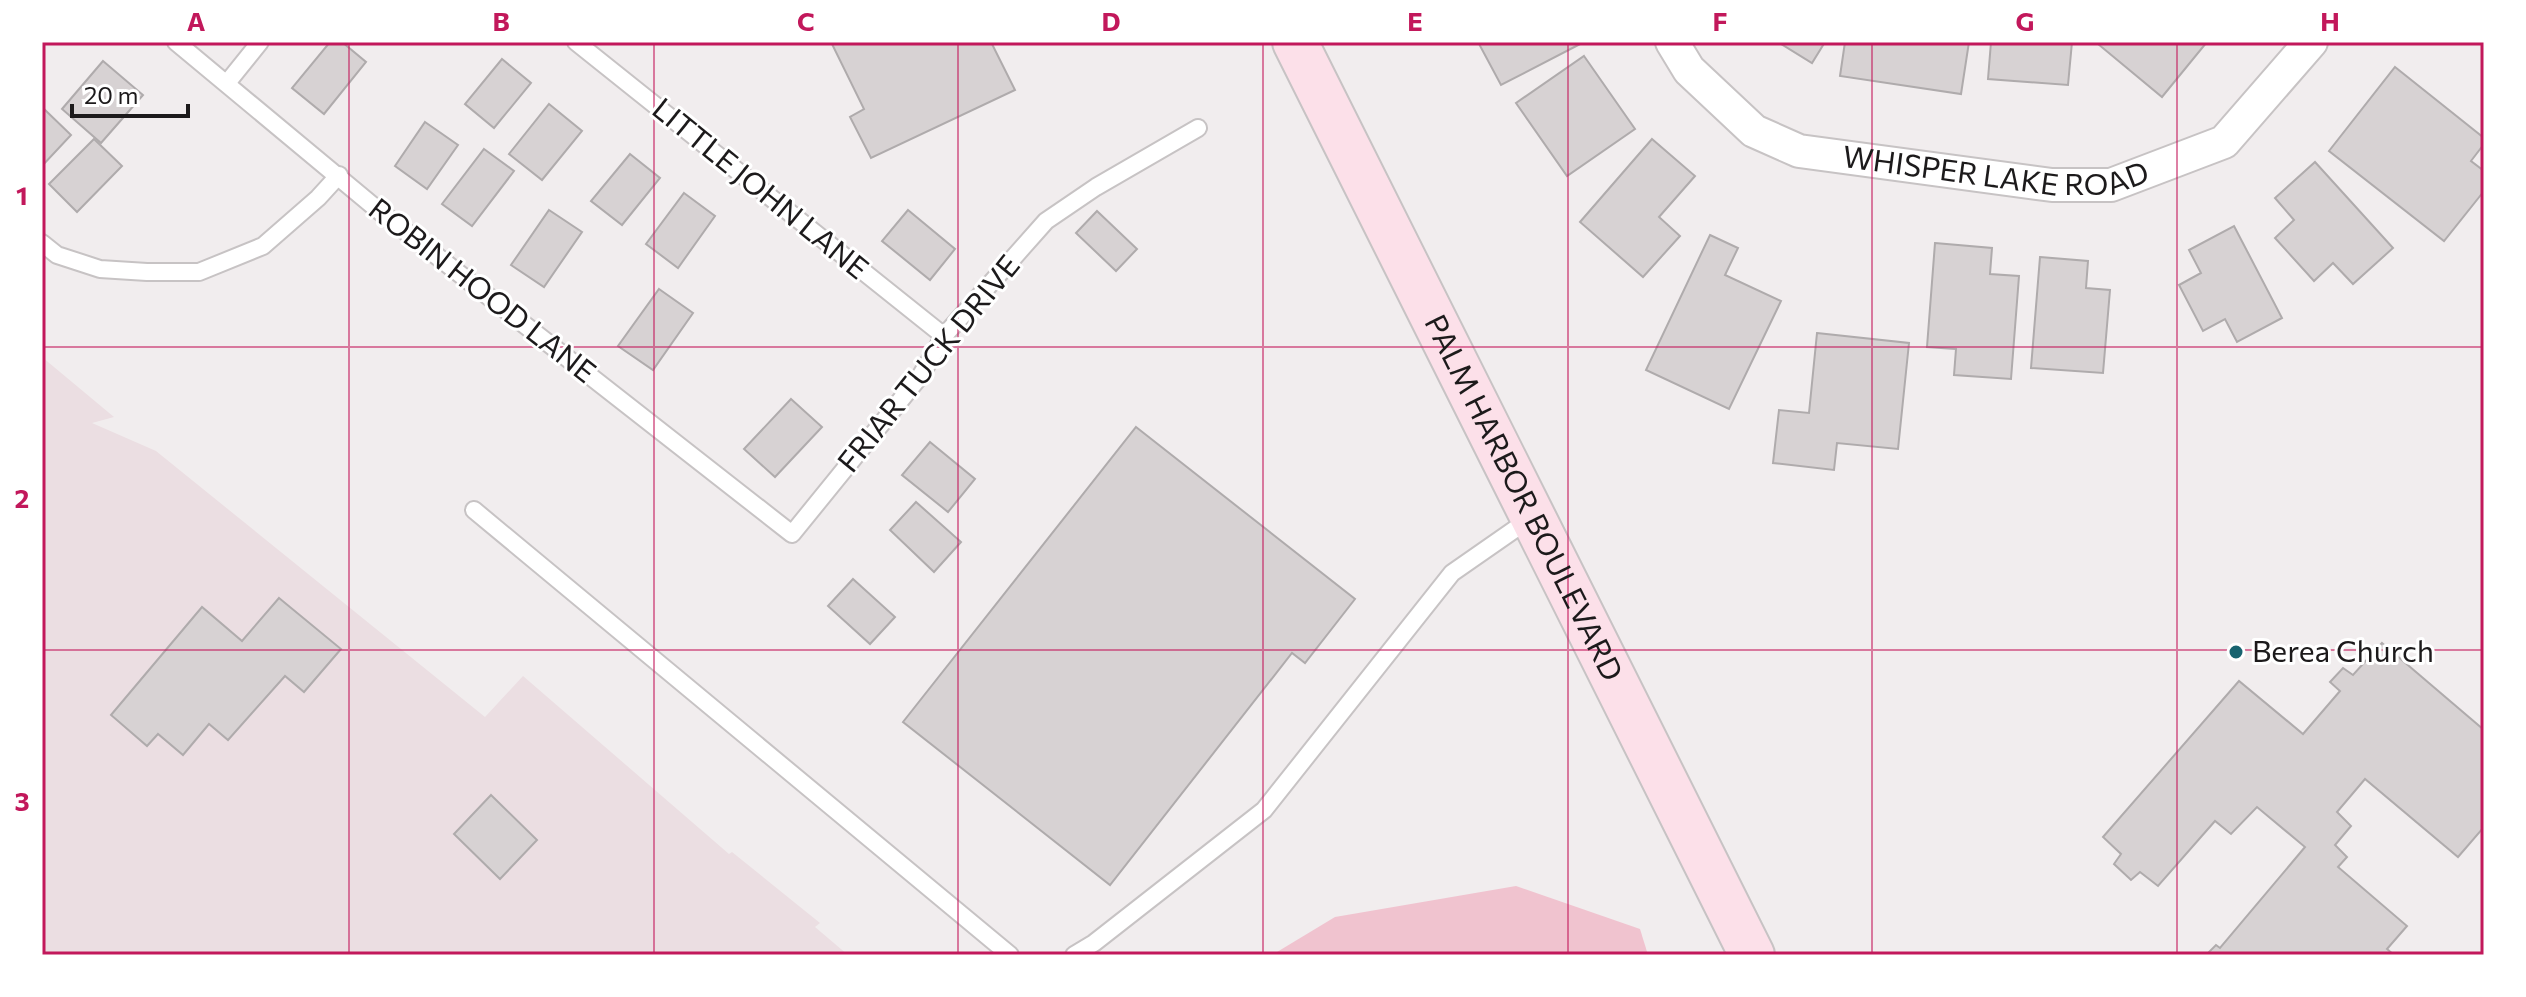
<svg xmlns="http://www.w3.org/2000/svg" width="2526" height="997" viewBox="0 0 2526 997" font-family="Commissioner,sans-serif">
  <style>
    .built { fill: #ebdee2 }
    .green { fill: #f0c3cf }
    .building { fill: #d7d2d3; stroke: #afabac; stroke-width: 2 }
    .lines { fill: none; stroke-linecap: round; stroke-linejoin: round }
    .lane-casing { stroke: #c7c3c4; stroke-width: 20 }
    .street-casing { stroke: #c7c3c4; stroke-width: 36 }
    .secondary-casing { stroke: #c7c3c4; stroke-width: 48 }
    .lane { stroke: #fff; stroke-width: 16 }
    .street { stroke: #fff; stroke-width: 32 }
    .secondary { stroke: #fce0e9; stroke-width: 44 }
    .grid { fill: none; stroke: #c2185b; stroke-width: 2; stroke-opacity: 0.55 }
    .poi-dot { fill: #18636f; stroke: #fff; stroke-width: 3 }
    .labels { text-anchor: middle; stroke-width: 6; stroke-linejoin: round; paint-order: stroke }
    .street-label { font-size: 30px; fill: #1c1a1b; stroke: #fff }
    .poi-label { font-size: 30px; fill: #1c1a1b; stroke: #fff; text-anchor: start }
    .neatline { fill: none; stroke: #c2185b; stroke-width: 3 }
    .grid-label { font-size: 26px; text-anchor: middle; font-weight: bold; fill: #c2185b }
  </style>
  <rect width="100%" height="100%" fill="#f1edee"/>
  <path class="built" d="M42,357l72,60 -22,6 64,28 329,266 38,-41 206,178 3,-2 88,71 -5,4 33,28h-806z"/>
  <path class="green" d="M1516,886l124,43 8,26h-376l63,-38z"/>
  <g class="building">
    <path d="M330,42h12l24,20 -42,52 -32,-26z"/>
    <path d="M831,42h160l24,48 -144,68 -21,-41 14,-8z"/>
    <path d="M1478,42h106l-83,43z"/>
    <path d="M1778,42h47l-13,21z"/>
    <path d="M1845,42h124l-8,52 -121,-18z"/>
    <path d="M1991,42h81l-4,43 -80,-6z"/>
    <path d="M2100,42h107l-45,55 -64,-53z"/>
    <path d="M1584,56l51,73 -68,47 -51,-73z"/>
    <path d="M502,59l29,24 -37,45 -29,-24z"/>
    <path d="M103,61l40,34 -42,48 -39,-34z"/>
    <path d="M2395,67l89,71v6l-13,17 13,10v20l-40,50 -115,-90z"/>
    <path d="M549,104l33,27 -40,49 -33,-26z"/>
    <path d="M42,107l29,28 -29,31z"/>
    <path d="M425,122l33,23 -31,44 -32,-23z"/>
    <path d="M94,139l28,27 -45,46 -28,-28z"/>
    <path d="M1652,139l43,37 -36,41 21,19 -37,41 -63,-55z"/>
    <path d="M484,149l30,22 -42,55 -30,-22z"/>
    <path d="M630,154l30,24 -38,47 -31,-24z"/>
    <path d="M2315,162l78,86 -40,36 -20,-21 -19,18 -39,-43 19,-18 -19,-22z"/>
    <path d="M684,193l31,23 -37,52 -32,-24z"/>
    <path d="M549,210l33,22 -38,55 -33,-22z"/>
    <path d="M908,210l47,39 -25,31 -48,-39z"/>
    <path d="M1097,211l40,38 -21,22 -40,-38z"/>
    <path d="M2234,226l48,92 -45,24 -12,-23 -22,12 -24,-46 22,-12 -12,-23z"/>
    <path d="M1710,235l28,13 -13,27 56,26 -52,108 -83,-39z"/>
    <path d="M1935,243l57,5 -2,26 29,2 -8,103 -57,-4 2,-26 -29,-2z"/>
    <path d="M2040,257l48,4 -2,27 24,2 -7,83 -72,-5z"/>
    <path d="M659,289l34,24 -40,57 -35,-24z"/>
    <path d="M1817,333l92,10 -11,106 -61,-6 -3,27 -61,-7 6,-53 30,3z"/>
    <path d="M791,399l31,28 -47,50 -31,-28z"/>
    <path d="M1136,427l219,172 -50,64 -13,-10 -182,232 -207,-163z"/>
    <path d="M930,442l45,37 -27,33 -46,-37z"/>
    <path d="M916,502l45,40 -27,30 -44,-42z"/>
    <path d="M853,579l42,38 -25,27 -42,-38z"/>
    <path d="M279,598l62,51 -37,43 -19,-16 -57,64 -19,-16 -26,31 -25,-21 -11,12 -36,-31 91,-108 40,34z"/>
    <path d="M2382,643l102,87v97l-26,30 -93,-78 -28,33 14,14 -16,19 12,12 -9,10 69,59 -20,23 7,6h-188l10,-10 4,3 85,-101 -48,-40 -26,27 -16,-13 -57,65 -18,-14 -9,8 -17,-16 7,-10 -18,-17 136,-156 64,53 37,-43 -10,-9 13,-14 10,7z"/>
    <path d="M491,795l46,45 -37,39 -46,-45z"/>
  </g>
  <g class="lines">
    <defs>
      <g id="lane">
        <path d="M176,42l202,168 414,324 129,-159 23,-39 102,-115 50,-34 102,-59"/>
        <path d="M576,42l368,294"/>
        <path d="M227,83l33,-41"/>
        <path d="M42,243l15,12 43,14 47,3h52l64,-26 55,-48 21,-23"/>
        <path d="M474,510l536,445"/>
        <path d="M1074,955l20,-12 170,-133 188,-237 79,-55"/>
      </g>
      <g id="street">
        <path id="s1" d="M1672,42l17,28 65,61 45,20 253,34h59l113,-43 87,-100"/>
      </g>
      <g id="secondary">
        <path id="s2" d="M1295,42l457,913"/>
      </g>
    </defs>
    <use href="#lane" class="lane-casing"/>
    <use href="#street" class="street-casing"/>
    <use href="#secondary" class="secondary-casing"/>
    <use href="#lane" class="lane"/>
    <use href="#street" class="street"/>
    <use href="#secondary" class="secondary"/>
  </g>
  <path class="grid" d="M349,42v913M654,42v913M958,42v913M1263,42v913M1568,42v913M1872,42v913M2177,42v913M42,347h2442M42,650h2442"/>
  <circle class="poi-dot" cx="2236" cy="652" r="8"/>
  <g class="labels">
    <g class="street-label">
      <text dy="10" stroke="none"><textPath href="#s1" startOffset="370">WHISPER LAKE ROAD</textPath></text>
      <text transform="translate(760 189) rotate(39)" y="10">LITTLE JOHN LANE</text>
      <text transform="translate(482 291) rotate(38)" y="10">ROBIN HOOD LANE</text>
      <text transform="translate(929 364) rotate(-51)" y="10">FRIAR TUCK DRIVE</text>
      <text dy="10" stroke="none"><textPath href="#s2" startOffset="510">PALM HARBOR BOULEVARD</textPath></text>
    </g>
    <g class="poi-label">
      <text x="2252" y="662">Berea Church</text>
    </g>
  </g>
  <rect width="2526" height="997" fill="none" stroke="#ffffff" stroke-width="88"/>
  <path d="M72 104v12h116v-12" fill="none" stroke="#1c1a1b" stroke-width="4"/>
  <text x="84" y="104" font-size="24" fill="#1c1a1b" stroke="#ffffff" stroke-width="6" paint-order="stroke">20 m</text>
  <rect x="44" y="44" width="2438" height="909" class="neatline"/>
  <g class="grid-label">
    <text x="196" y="31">A</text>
    <text x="501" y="31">B</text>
    <text x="806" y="31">C</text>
    <text x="1111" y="31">D</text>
    <text x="1415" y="31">E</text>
    <text x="1720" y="31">F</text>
    <text x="2025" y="31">G</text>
    <text x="2330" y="31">H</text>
    <text x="22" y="205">1</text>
    <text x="22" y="508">2</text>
    <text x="22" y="811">3</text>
  </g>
</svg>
